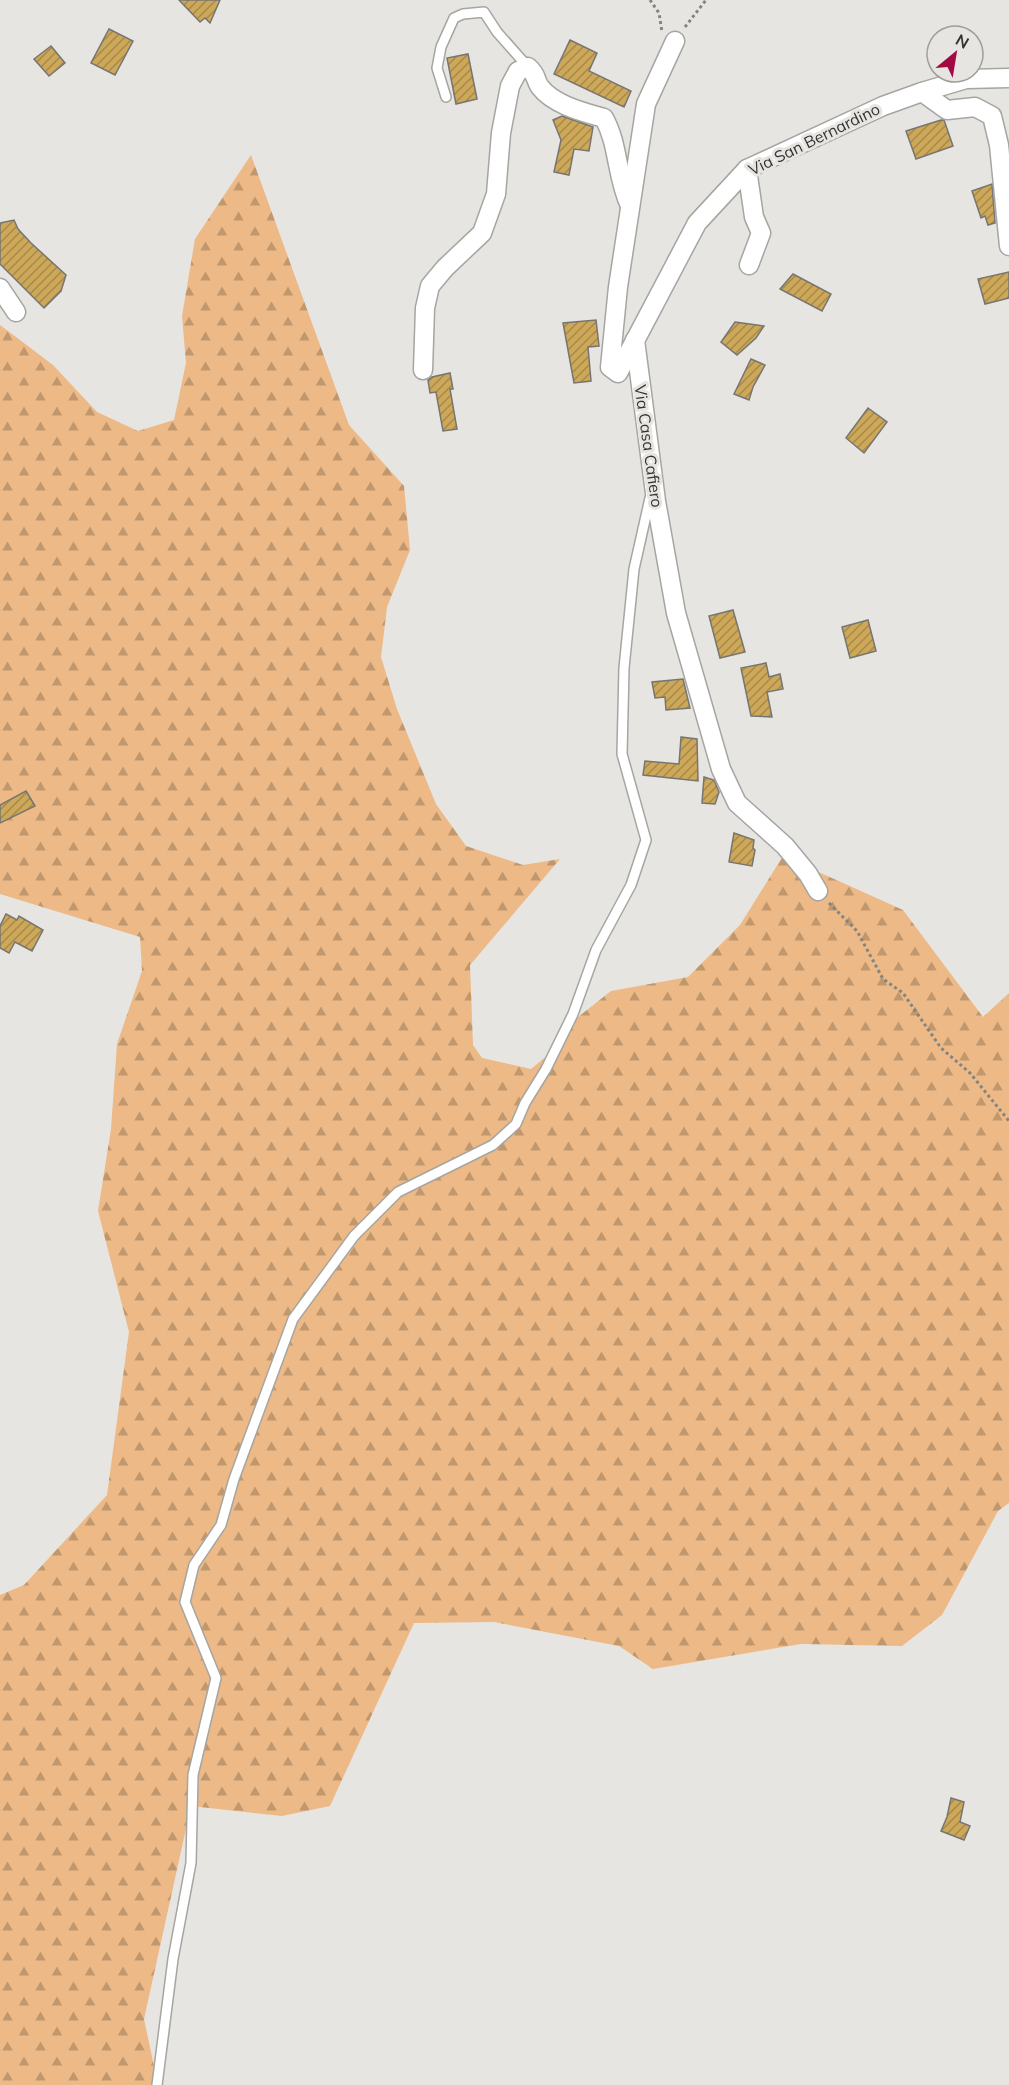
<svg xmlns="http://www.w3.org/2000/svg" width="1009" height="2085" viewBox="0 0 1009 2085" font-family="Mulish,sans-serif">
  <style>
    .forest { fill: url(#forest-firs) }
    .building { fill: url(#building-hatch); stroke: #767571; stroke-width: 1.5 }
    .lines { fill: none; stroke-linecap: round; stroke-linejoin: round }
    .lane-casing { stroke: #a5a5a1; stroke-width: 12 }
    .street-casing { stroke: #a5a5a1; stroke-width: 21 }
    .path { stroke: #848481; stroke-width: 3; stroke-dasharray: 3 3; stroke-linecap: butt }
    .lane { stroke: #fff; stroke-width: 9 }
    .street { stroke: #fff; stroke-width: 18 }
    .labels { text-anchor: middle; stroke-width: 6; stroke-linejoin: round; paint-order: stroke }
    .street-label { font-size: 16px; fill: #333331; stroke: #e6e5e1 }
  </style>
  <defs>
    <pattern id="forest-firs" width="22" height="20" patternUnits="userSpaceOnUse" patternTransform="scale(1.5)"><rect width="22" height="20" fill="#edb986"/><path d="M5 1l3.5 6h-7zM16 11l3.5 6h-7z" fill="#c1976e"/></pattern>
    <pattern id="building-hatch" width="6" height="6" patternUnits="userSpaceOnUse" patternTransform="scale(1.5)"><rect width="6" height="6" fill="#cda859"/><path d="M-1 1l2-2M0 6l6-6M5 7l2-2" fill="none" stroke="#a7894a"/></pattern>
  </defs>
  <rect width="100%" height="100%" fill="#e6e5e1"/>
  <path class="forest" d="M251,155l98,270 55,61 6,64 -23,57 -6,50 16,52 39,95 30,42 57,19 37,-6 -90,106 3,80 9,13 49,11 23,-19 19,-29 38,-30 77,-14 52,-52 43,-69 120,54 80,107 26,-24v510l-11,8 -56,104 -40,31 -101,-2 -148,25 -34,-23 -125,-24 -80,1 -84,183 -48,10 -91,-10 -47,213 14,66h-158v-490l24,-10 83,-90 22,-163 -31,-121 13,-82 6,-85 25,-73 -2,-34 -140,-43v-569l53,40 44,47 41,19 36,-11 12,-57 -4,-47 13,-77z"/>
  <g class="building">
    <path d="M179,0h41l-10,23 -5,-5 -5,4z"/>
    <path d="M109,29l24,12 -18,34 -24,-12z"/>
    <path d="M570,40l27,13 -8,18 42,20 -7,16 -70,-33z"/>
    <path d="M51,46l14,17 -16,13 -15,-17z"/>
    <path d="M468,54l9,45 -21,5 -9,-46z"/>
    <path d="M562,116l31,11 -4,24 -15,-2 -5,26 -15,-3 7,-32 -8,-20z"/>
    <path d="M941,120h3l9,26 -37,13 -10,-28z"/>
    <path d="M992,184l3,39 -7,2 -3,-9 -4,2 -9,-27z"/>
    <path d="M14,220l4,9 13,14 35,32 -5,16 -17,17 -44,-44v-41z"/>
    <path d="M1009,272v26l-24,6 -7,-25z"/>
    <path d="M793,274l38,20 -9,17 -42,-22z"/>
    <path d="M596,320l3,26 -11,1 3,34 -17,2 -11,-60z"/>
    <path d="M735,322l29,4 -8,12 -19,17 -16,-13z"/>
    <path d="M751,359l14,6 -12,22 -4,13 -15,-6z"/>
    <path d="M450,373l3,16h-3l7,40 -14,2 -7,-39 -6,1 -2,-13 4,-3z"/>
    <path d="M868,408l19,14 -23,31 -18,-15z"/>
    <path d="M733,610l12,42 -25,6 -11,-42z"/>
    <path d="M868,620l8,31 -26,7 -8,-31z"/>
    <path d="M766,663l3,14 11,-3 3,15 -16,3 5,25 -21,-1 -10,-48z"/>
    <path d="M683,679l7,29 -24,2 -1,-13 -10,1 -3,-16z"/>
    <path d="M681,737l16,2 1,42 -55,-6 2,-14 34,3z"/>
    <path d="M704,777l10,3 5,12 -4,12 -13,-1z"/>
    <path d="M26,791l9,15 -35,17v-18z"/>
    <path d="M734,833l20,7 -1,8 2,2 -3,16 -23,-4z"/>
    <path d="M6,914l11,6 2,-4 24,14 -11,21 -17,-9 -6,11 -9,-5v-22z"/>
    <path d="M951,1798l13,4 -4,20 10,4 -6,14 -23,-9 6,-14z"/>
  </g>
  <g class="lines">
    <defs>
      <g id="lane">
        <path d="M446,97l-9,-29 4,-21 13,-29 9,-4 21,-2 13,20 31,35"/>
        <path d="M157,2085l16,-126 18,-96 2,-88 23,-97 -31,-76 9,-37 27,-40 13,-46 59,-160 61,-83 44,-44 95,-47 23,-21 9,-21 21,-34 27,-55 23,-64 35,-65 15,-45 -24,-86 2,-86 10,-99 16,-71"/>
      </g>
      <g id="street">
        <path d="M675,41l-29,63 -28,183 -8,80 8,6 79,-150 50,-54 136,-63 39,-14 44,-13 43,-1"/>
        <path d="M922,92l25,18 28,-3 17,9 7,29 10,101"/>
        <path d="M747,169l7,48 7,16 -12,32"/>
        <path d="M0,288l16,24"/>
        <path d="M635,340l21,161 20,112 45,156 16,34 48,43 23,28 10,17"/>
        <path d="M423,370l2,-62 5,-22 15,-18 37,-35 14,-39 5,-61 9,-47 8,-15 10,-4c10,9 6,11 12,20 14,18 43,25 64,31 15,27 12,58 26,88"/>
      </g>
    </defs>
    <use href="#lane" class="lane-casing"/>
    <use href="#street" class="street-casing"/>
    <g class="path">
      <path d="M650,0l9,13 3,19"/>
      <path d="M685,27l21,-27"/>
      <path d="M829,903l28,28 26,48 20,14 38,55 29,25 39,48"/>
    </g>
    <use href="#lane" class="lane"/>
    <use href="#street" class="street"/>
  </g>
  <g class="labels">
    <g class="street-label">
      <text transform="translate(814 139) rotate(-26)" y="6">Via San Bernardino</text>
      <text transform="translate(649 446) rotate(82)" y="6">Via Casa Cafiero</text>
    </g>
  </g>
  <g transform="translate(955 54) rotate(30)"><circle r="28" fill="#e6e5e1" stroke="#9e9e9b" stroke-width="1.5"/>
  <path d="M0-4.5L10 22L0 15L-10 22Z" fill="#a30a44"/>
  <text y="-9" font-size="16" font-weight="bold" text-anchor="middle" fill="#333331">N</text>
  </g>
</svg>
